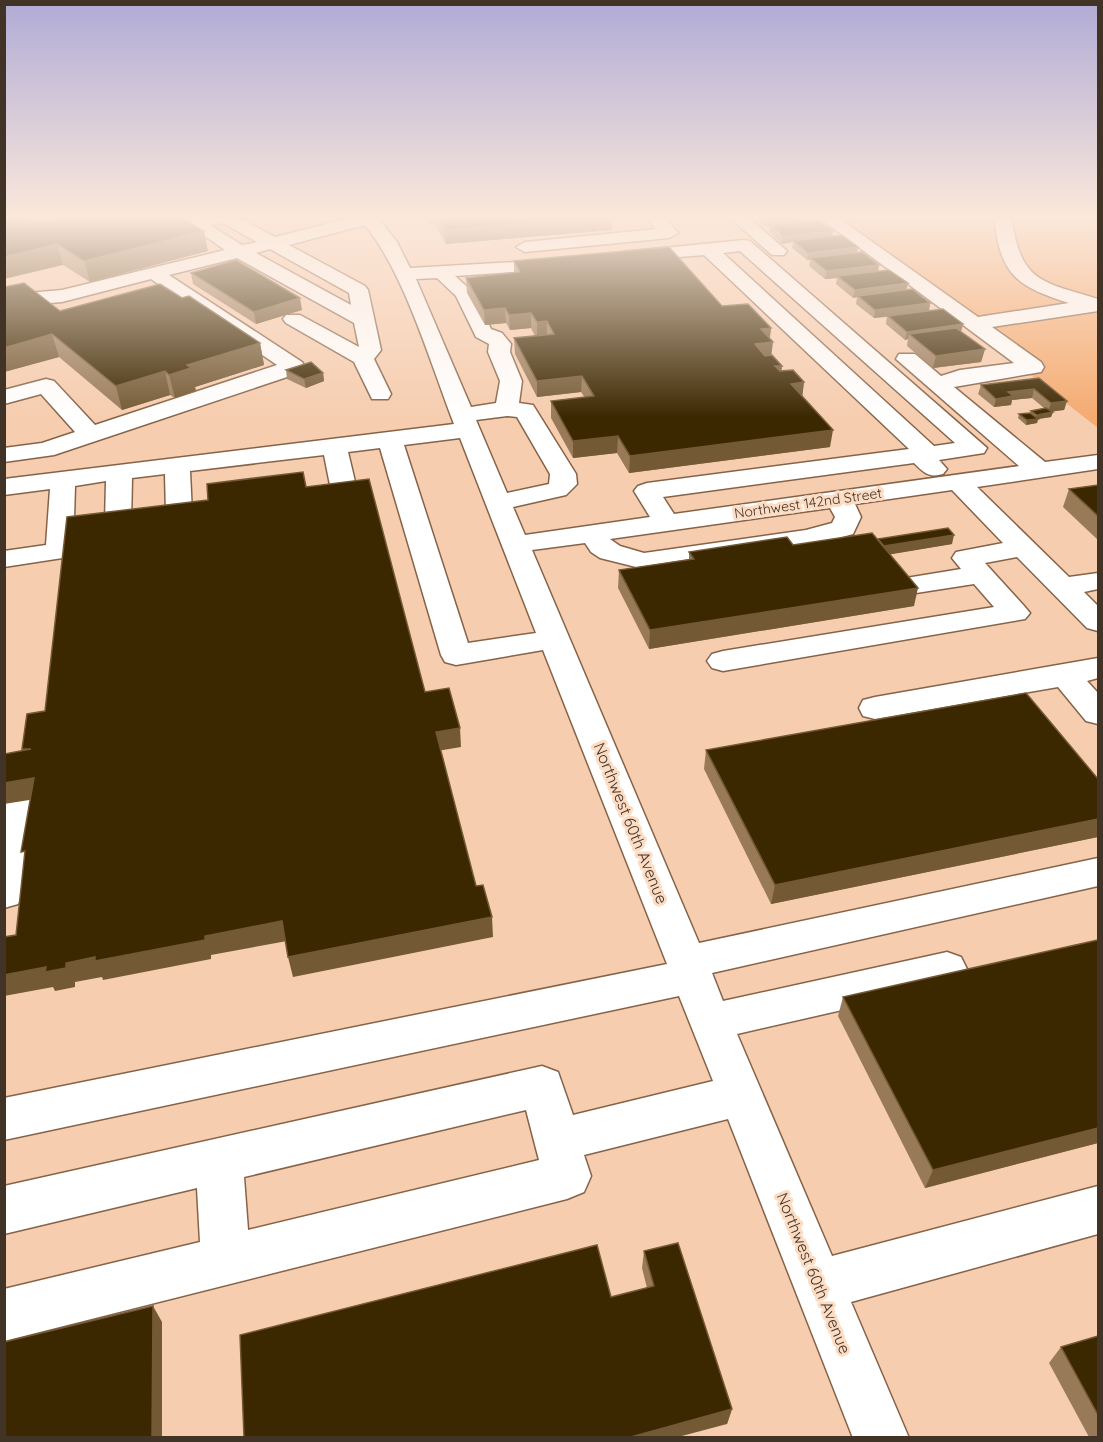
<svg xmlns="http://www.w3.org/2000/svg" width="1103" height="1442" viewBox="0 0 1103 1442" font-family="Quicksand,sans-serif">
  <style>
    .green { fill: #f4ab71 }
    .lines { fill: none; stroke-linecap: round; stroke-linejoin: round }
    .minor-casing { stroke: #866348; stroke-width: 3 }
    .minor { fill: #fff; fill-rule: evenodd }
    .wall { fill: #987a58 }
    .shaded-wall { fill: #735934 }
    .building { fill: #3b2700; stroke: #735934; stroke-width: 1.5 }
    .labels { text-anchor: middle; stroke-width: 6; stroke-linejoin: round; paint-order: stroke }
    .far-street-label { font-size: 14px; fill: #423327; stroke: #fddcc4 }
    .street-label { font-size: 16px; fill: #423327; stroke: #fddcc4 }
  </style>
  <rect width="100%" height="100%" fill="#f6cdaf"/>
  <path class="green" d="M816,216h282v212l-120,-94z"/>
  <g class="lines">
    <defs>
      <g id="minor">
        <path d="M34,216h20l10,7 24,-7h29l-2,4 -54,14 -6,-1z"/>
        <path d="M203,216h33l39,21 83,-21h18l21,26 13,26 157,-9 2,4 -2,4 -7,2 -105,7 19,17 17,36 11,4 9,11 -1,8 12,29 -3,22 14,2 43,69 1,10 -11,11 -53,12 12,28 125,-18 -16,-26 4,-5 9,-3 262,-34 -205,-194 -75,6 -6,-1 -3,-4 3,-4 121,-12 6,1 237,207 -3,5 -45,7 8,9 -4,5c-14,4 -19,-1 -29,-11l-251,34 11,17 345,-48 -123,-107 3,-5h16l26,22 19,-6 54,-7 -197,-147h19l142,101 91,-14c-54,-17 -69,-29 -75,-87h17c10,67 29,65 87,83v12l-106,16 49,35 3,5 -3,5 -87,15 91,75 53,-7v14l-121,18 92,90 29,-4v16l-14,3 14,14v25l-11,-3 -70,-71 -32,6 40,44 5,6 -5,6 -302,52 -11,-3 -5,-7 5,-7 11,-3 271,-44 -20,-23 -58,9 -10,-3 -4,-6 4,-6 55,-9 -9,-11 4,-6 47,-9 -51,-53 -97,14 6,13 -8,17 -44,12 -165,23 -44,-11 -9,-6 -6,-9 -53,7 167,393 399,-85v28l-386,87 11,28 224,-49 14,5 6,12 -6,12 -14,5 -210,48 95,222 266,-70v48l-247,68 58,136h-56l-125,-319 -144,36 7,21 -7,16 -17,7 -563,142v-52l196,-47 -3,-54 -193,46v-48l538,-120 16,6 15,43 140,-34 -34,-85 -675,144v-42l663,-134 -124,-314 -87,15 -11,-3 -4,-7 -61,-207 -32,4 9,38 -4,5 -9,3 -9,-3 -4,-5 -7,-35 -134,16 2,43 -4,6 -9,2 -9,-2 -4,-6 -1,-40 -33,4 -1,45 -4,6 -9,2 -9,-2 -4,-6 1,-42 -31,5 -2,65 -4,6 -65,10v-16l42,-6 4,-56 -46,6v-16l450,-55c-23,-59 -49,-150 -89,-199l-76,20 76,41 3,4 13,60 -7,9 17,35 -3,5h-16l-18,-37 -68,-39 -3,-4 3,-4h14l59,32 -5,-24 -117,-65 -68,17 133,87 3,5 -3,5 -248,83 -50,7v-14l38,-5 33,-11 -34,-38 -37,10v-14l42,-11 8,2 41,44 182,-60 -126,-86 -89,23 -58,5v-12l58,-5 163,-40 -39,-27 3,-4zM223,223l34,19 -15,3 -32,-20zM270,249l79,44 2,12 -95,-52zM740,251l215,192 -21,3 -211,-193zM437,278l19,18 20,41 13,7 -1,8 12,29 -4,22 -25,4 -55,-128zM507,416l10,1 33,57 -1,10 -42,9 -31,-73zM460,438l76,195 -68,10 -64,-198zM830,508l5,9 -3,6 -26,7 -162,23 -24,-7 -10,-7zM526,1110l13,50 -291,70 -4,-53z"/>
        <path d="M645,216h18l15,17 -9,5 -144,14 -9,-5 9,-5 131,-13z"/>
        <path d="M728,216h19l40,35 -3,4h-12z"/>
        <path d="M1098,658v20l-11,3 11,12v31l-12,-3 -28,-34 -183,32 -12,-3 -4,-8 4,-8 12,-3z"/>
        <path d="M16,778l12,4 6,9 -11,102 -5,11 -14,4v-128z"/>
      </g>
    </defs>
    <use href="#minor" class="minor-casing"/>
    <use href="#minor" class="minor"/>
  </g>
  <g class="wall">
    <path d="M71,216h124l-12,3 25,32 -118,31 -27,-17 -23,-44 6,1z"/>
    <path d="M426,216h186v14l-166,14 -11,-20h-7z"/>
    <path d="M753,216h62v4l17,16 26,11 -1,6 21,18 30,12 -2,7 24,13 -1,8 32,21 24,17 -4,13 -48,6 -26,-22 1,-7 -3,1 -19,-16 1,-7 -13,1 -18,-14 1,-7 -4,1 -17,-14 1,-6 -12,1 -16,-13 1,-6h-3l-15,-12 1,-6 -11,2 -13,-12v-5h-3z"/>
    <path d="M514,261l208,45 49,22 -1,10 1,17 11,11 -1,5 23,11 -2,13 28,52 -201,26 -12,-20 -44,5 -22,-40v-17l34,-3 -4,-6 -44,5 -22,-43 -1,-16 21,-2 -4,-8 -21,2 -4,-7 -21,2 -18,-32 -1,-15 48,-5z"/>
    <path d="M191,273l111,37 -46,14 -63,-40z"/>
    <path d="M4,287l56,24 122,-13 78,45 4,22 -69,22 1,4 -21,7 -5,-3 -48,15 -63,-53 -55,15z"/>
    <path d="M286,370l37,3 1,8 -18,7 -19,-9z"/>
    <path d="M1039,378l28,23 -3,9 -13,1 2,1 -2,5 -13,2 -1,4 -11,2 -8,-7 1,-4 11,-1 1,-2 13,-3 -12,-10 -20,2 -1,5 -17,2 -16,-13 3,-9z"/>
    <path d="M1098,485v55l-35,-33 6,-18z"/>
    <path d="M878,539l74,5 -62,10 24,52 -265,43 -31,-61 1,-18 70,-11v-7z"/>
    <path d="M706,750l392,29v58l-327,67 -67,-135z"/>
    <path d="M1098,940v203l-173,45 -87,-172 5,-19z"/>
    <path d="M644,1251l88,158 -5,15 -116,-127 36,-9 -5,-20z"/>
    <path d="M1098,1336v101h-9l-40,-74 12,-16z"/>
  </g>
  <g class="shaded-wall">
    <path d="M17,216h21l3,10 -11,15z"/>
    <path d="M161,216h34l-33,8z"/>
    <path d="M427,216h8v8h-7z"/>
    <path d="M606,216h6v14l-166,14 -1,-14z"/>
    <path d="M804,216h11l-1,6 -44,3 -1,2h-3l1,-7z"/>
    <path d="M204,231l4,20 -118,31 -6,-21z"/>
    <path d="M833,231l-1,7 -39,3v1l-11,2 1,-8z"/>
    <path d="M57,244l6,21 -59,14v-22z"/>
    <path d="M858,247l-1,7 -47,4v2h-3l1,-7z"/>
    <path d="M879,265l-1,8 -41,3v2l-12,1 2,-8z"/>
    <path d="M908,283l-2,8 -48,5 -1,1 -4,1 2,-8z"/>
    <path d="M300,298l2,12 -46,14 -2,-12z"/>
    <path d="M930,303l-1,8 -55,7 1,-8z"/>
    <path d="M505,308l1,15 -21,2 -1,-15z"/>
    <path d="M531,313v15l-21,2 -1,-15z"/>
    <path d="M547,321v16l-10,1v-16z"/>
    <path d="M963,324l-2,8 -52,2 -1,5 -3,1 2,-8z"/>
    <path d="M771,328l-2,15 4,-1 -2,16 -18,2 2,-16 6,-15z"/>
    <path d="M52,334l7,23 -55,15v-24z"/>
    <path d="M260,343l4,22 -69,22 1,4 -21,7 -6,-23 18,-10z"/>
    <path d="M985,349l-4,13 -48,6 3,-12z"/>
    <path d="M775,366h7l-2,16z"/>
    <path d="M165,371l5,24 -48,15 -6,-24z"/>
    <path d="M323,373l1,8 -18,7 -2,-9z"/>
    <path d="M582,376l-1,16 -44,5v-16z"/>
    <path d="M804,382l-2,17 -11,-15z"/>
    <path d="M1034,389l-2,9 -20,2 -1,5 -17,2 2,-8 12,-7z"/>
    <path d="M1067,401l-3,9 -16,2 3,-9z"/>
    <path d="M1053,412l-2,5 -13,2 -1,4 -11,2 1,-5 8,-1 2,-4z"/>
    <path d="M833,430l-3,17 -201,26 1,-17z"/>
    <path d="M618,436l-1,17 -44,5v-17z"/>
    <path d="M954,535l-2,9 -77,13 2,-10z"/>
    <path d="M918,588l-4,18 -265,43 1,-19z"/>
    <path d="M460,728l1,19 -24,4 -1,-19z"/>
    <path d="M34,778l8,20 -38,6v-21z"/>
    <path d="M1098,819v18l-327,67 4,-19z"/>
    <path d="M492,917l1,20 -200,40 -5,-20z"/>
    <path d="M282,921l5,20 -76,14v4l-108,21 -1,-3 -27,5v5l-20,4 -2,-4 -49,9v-21z"/>
    <path d="M1098,1128v15l-173,45 8,-18z"/>
    <path d="M153,1306l9,16v115h-10z"/>
    <path d="M732,1409l-5,15 -49,13h-47z"/>
  </g>
  <g class="building">
    <path d="M4,216h18l14,2 -12,3 4,2 15,-3 3,2 25,-6h107l26,15 -120,30 -27,-17 -53,13z"/>
    <path d="M438,216h168l-161,14z"/>
    <path d="M762,216h42l-37,4z"/>
    <path d="M818,220l15,11 -50,5 -13,-11z"/>
    <path d="M842,235l16,12 -50,6 -15,-12z"/>
    <path d="M669,247l53,59 26,-2 23,24 -10,1 12,13 -18,2 10,12 7,-1 10,11h-7l5,5 13,-1 11,12 -13,2 42,46 -203,26 -12,-20 -45,5 -22,-40 43,-5 -12,-20 -45,5 -23,-43 40,-4 -7,-13 -10,1 -6,-9 -22,2 -4,-7 -21,2 -18,-32 54,-6 -6,-11z"/>
    <path d="M862,252l17,13 -52,6 -17,-13z"/>
    <path d="M236,260l64,38 -46,14 -63,-39z"/>
    <path d="M889,270l19,13 -53,7 -18,-14z"/>
    <path d="M24,283l36,28 100,-27 22,14 7,-2 71,47 -73,22 4,3 -22,7 -4,-4 -49,15 -64,-52 -48,14v-61z"/>
    <path d="M912,289l18,14 -55,7 -17,-14z"/>
    <path d="M943,309l20,15 -56,8 -19,-16z"/>
    <path d="M956,328l29,21 -49,7 -27,-22z"/>
    <path d="M311,362l12,11 -19,6 -18,-9z"/>
    <path d="M1039,378l28,23 -16,2 -17,-14 -26,3 5,4 -17,3 -15,-14z"/>
    <path d="M1046,408l7,4 -16,3 -6,-4z"/>
    <path d="M1030,413l8,6 -11,1 -8,-6z"/>
    <path d="M303,472l3,15 63,-8 56,213 24,-4 11,40 -24,4 40,154 7,-1 9,32 -204,40 -6,-36 -77,15v4l-110,21v-4l-29,6v5l-21,4 1,-5 -42,8v-38l12,-2 9,-84 -4,1 13,-74 -30,5v-29l27,-5h-9l5,-35 18,-3 22,-194 141,-17 -1,-16z"/>
    <path d="M1098,485v31l-29,-27z"/>
    <path d="M948,528l6,7 -70,11 -6,-7z"/>
    <path d="M872,533l46,55 -268,42 -31,-60 75,-11 -5,-7 98,-15 6,8z"/>
    <path d="M1026,693l72,86v40l-323,66 -69,-135z"/>
    <path d="M1098,940v188l-165,42 -90,-173z"/>
    <path d="M678,1243l54,166 -101,28h-387l-4,-102 357,-90 14,52 43,-11 -10,-35z"/>
    <path d="M153,1306l-1,131h-148v-95z"/>
    <path d="M1098,1336v79l-37,-68z"/>
  </g>
  <linearGradient id="sky" x2="0" y2="1"><stop stop-color="#b0abd6"/><stop offset="0.52" stop-color="#fbe8db"/><stop offset="1" stop-color="#fbe8db" stop-opacity="0"/></linearGradient>
  <rect width="1103" height="418" fill="url(#sky)"/>
  <g class="labels">
    <g class="far-street-label">
      <text transform="translate(808 503) rotate(-8)" y="5">Northwest 142nd Street</text>
    </g>
    <g class="street-label">
      <text transform="translate(631 823) rotate(68)" y="6">Northwest 60th Avenue</text>
      <text transform="translate(814 1273) rotate(68)" y="6">Northwest 60th Avenue</text>
    </g>
  </g>
  <rect width="1103" height="1442" fill="none" stroke="#423327" stroke-width="12"/>
</svg>
